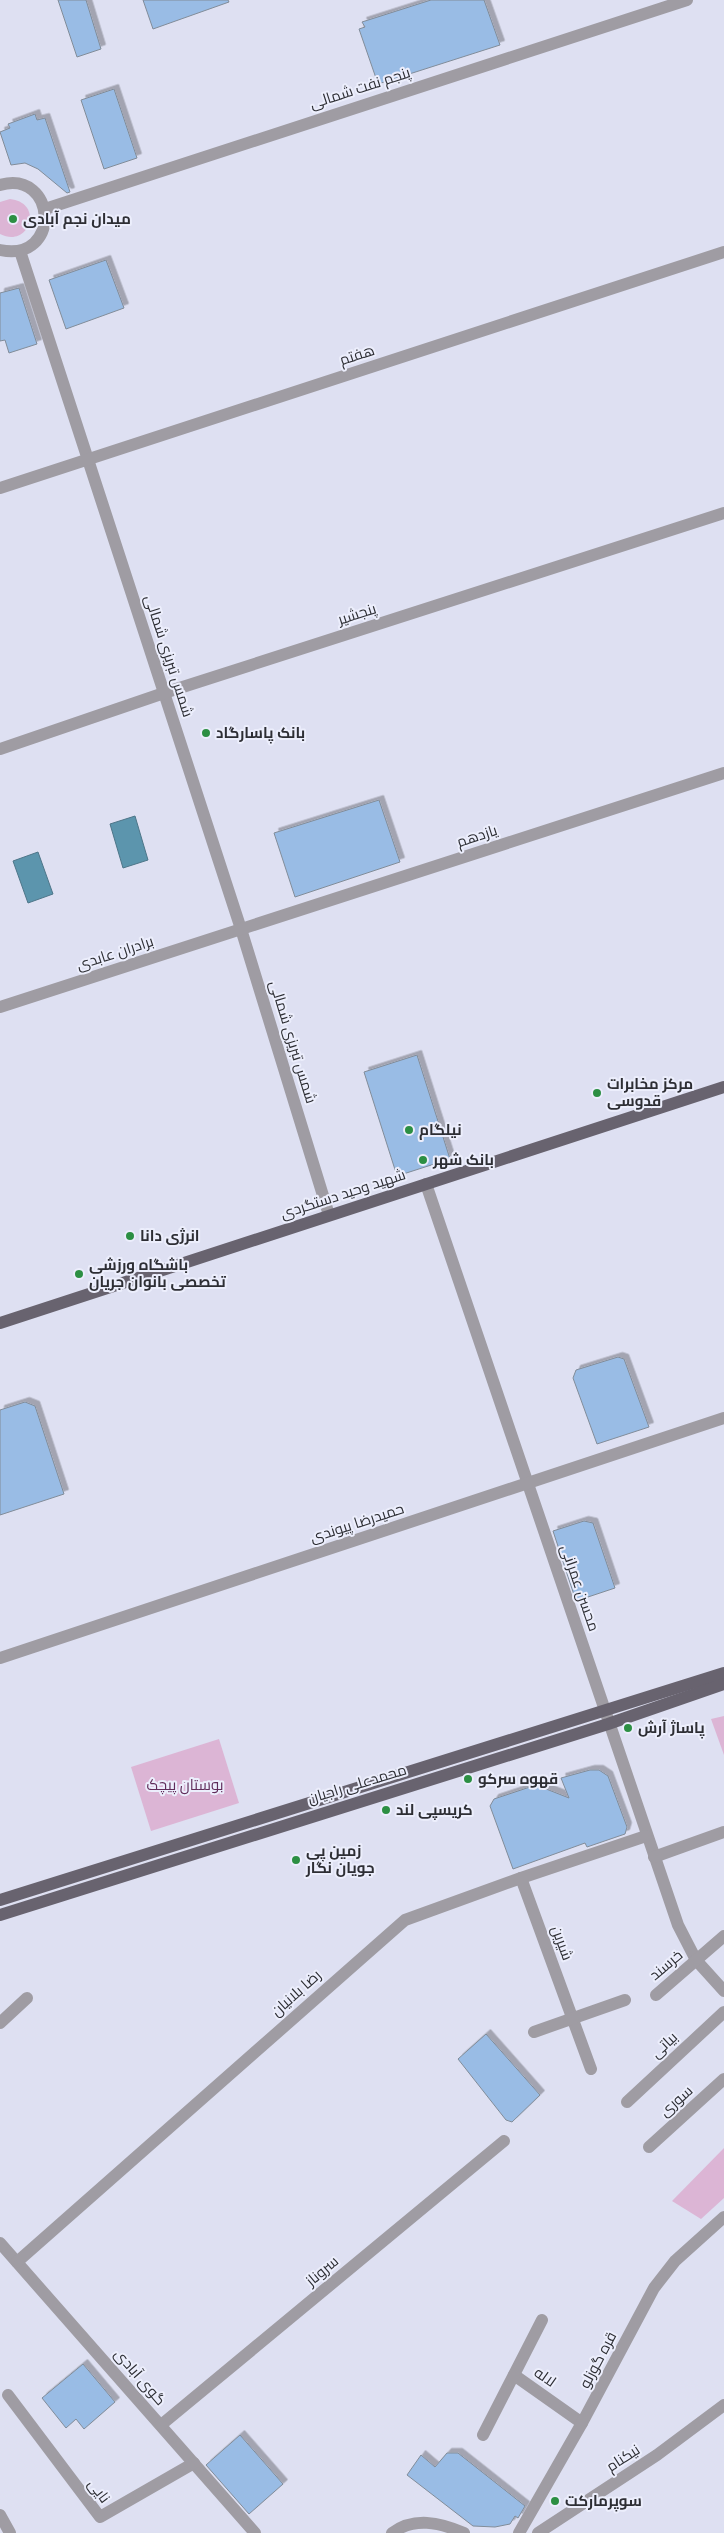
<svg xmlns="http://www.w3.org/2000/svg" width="724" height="2533" viewBox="0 0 724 2533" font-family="Overpass,Cairo,sans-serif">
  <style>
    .green { fill: #dcb5d5 }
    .water { fill: #5c95ad; stroke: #4e7689 }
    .building { fill: #99bce5; stroke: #818c99; filter: url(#shadow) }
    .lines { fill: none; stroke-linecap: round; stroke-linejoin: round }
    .minor { stroke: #9f9ca3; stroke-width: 12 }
    .major { stroke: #68636f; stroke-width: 12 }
    .poi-dot { fill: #2c8f43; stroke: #eceefc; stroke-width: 2 }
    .labels { text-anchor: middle; stroke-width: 4; stroke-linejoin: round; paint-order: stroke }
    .street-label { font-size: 15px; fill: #2d2e34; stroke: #eceefc }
    .poi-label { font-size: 15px; font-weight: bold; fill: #2d2e34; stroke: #eceefc; text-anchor: start }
    .park-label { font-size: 15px; fill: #602c5a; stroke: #eceefc }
  </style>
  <defs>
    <filter id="shadow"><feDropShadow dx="4.5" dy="-4.5" stdDeviation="0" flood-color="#0004"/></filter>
  </defs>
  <rect width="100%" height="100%" fill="#dee0f2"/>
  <g class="green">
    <path d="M10,199c35,4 19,50 -10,35v-32z"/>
    <path d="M724,1716v39l-13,-36z"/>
    <path d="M219,1739l20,64 -88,28 -20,-64z"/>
    <path d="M724,2148v50l-23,21 -29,-18z"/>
  </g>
  <g class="water">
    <path d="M135,816l13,44 -25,8 -13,-44z"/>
    <path d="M38,852l15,42 -25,9 -15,-42z"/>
  </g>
  <g class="building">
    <path d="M58,0h28l15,49 -24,8z"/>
    <path d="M143,0h85l1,2 -76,27z"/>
    <path d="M431,0h53l16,45 -122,39 -19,-55 6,-2 -3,-5z"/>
    <path d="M114,89l23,69 -33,11 -23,-69z"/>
    <path d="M35,114l2,6 8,-2 25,74 -3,1 -29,-24 -13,-6 -14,2 -11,-33 10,-4 -2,-4z"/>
    <path d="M106,260l18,48 -58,21 -17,-49z"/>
    <path d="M19,288l18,56 -28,9 -4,-13 -5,1v-48z"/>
    <path d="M379,800l21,62 -105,35 -21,-64z"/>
    <path d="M417,1055l33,104 -53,17 -33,-104z"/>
    <path d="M618,1357l6,2 25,68 -52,17 -24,-66 3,-8z"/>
    <path d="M25,1402l10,4 29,88 -64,21v-105z"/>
    <path d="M584,1521l9,2 22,65 -39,13 -23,-70z"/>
    <path d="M590,1770h9l9,6 19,51 -2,7 -38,13 -2,-4 -72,26 -23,-63 4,-7 42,-14 33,13 -8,-20z"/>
    <path d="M486,2034l54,61 -28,27 -6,-2 -48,-61z"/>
    <path d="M83,2364l32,38 -31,27 -8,-10 -10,9 -24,-30z"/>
    <path d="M240,2435l43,49 -34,30 -43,-49z"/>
    <path d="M447,2453h11l67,53 -7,12 -3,-2 -5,8 -15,3 -22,-1 -66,-51 14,-20 14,12z"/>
  </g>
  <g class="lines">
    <g class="minor">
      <path d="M0,185c57,-16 62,78 0,65"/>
      <path d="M45,209l642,-209"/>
      <path d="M20,251l221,678 88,286"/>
      <path d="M0,488l724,-236"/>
      <path d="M0,749l164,-56 560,-180"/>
      <path d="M0,1007l724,-234"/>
      <path d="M426,1184l252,741 18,35 28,31"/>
      <path d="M0,1658l724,-240"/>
      <path d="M654,1857l70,-25"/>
      <path d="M521,1878l70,191"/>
      <path d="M656,1995l68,-59"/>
      <path d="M0,2023l27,-25"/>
      <path d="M534,2032l91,-32"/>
      <path d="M627,2102l97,-90"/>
      <path d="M649,2147l75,-68"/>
      <path d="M0,2243l255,290"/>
      <path d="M17,2262l388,-342 116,-42 125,-42"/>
      <path d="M514,2375l68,48"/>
      <path d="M8,2395l92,122 94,-54"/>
      <path d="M161,2425l343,-284"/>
      <path d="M483,2435l59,-115"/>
      <path d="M0,2515l10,18"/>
      <path d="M392,2533c22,-16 47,-11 72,0"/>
      <path d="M519,2533l63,-110 72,-135 21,-27 49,-44"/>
      <path d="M538,2533l119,-78 67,-50"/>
    </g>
    <g class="major">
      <path d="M0,1323l724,-236"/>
      <path d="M0,1900l724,-227"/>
      <path d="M0,1915l608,-191 116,-40"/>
    </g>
  </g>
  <g class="poi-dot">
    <circle cx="13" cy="219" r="5"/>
    <circle cx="206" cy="733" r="5"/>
    <circle cx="597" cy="1093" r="5"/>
    <circle cx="409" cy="1130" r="5"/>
    <circle cx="423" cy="1160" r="5"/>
    <circle cx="130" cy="1236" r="5"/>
    <circle cx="79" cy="1274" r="5"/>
    <circle cx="628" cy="1728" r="5"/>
    <circle cx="468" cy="1779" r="5"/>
    <circle cx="386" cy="1810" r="5"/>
    <circle cx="296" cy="1860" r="5"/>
    <circle cx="555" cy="2501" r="5"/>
  </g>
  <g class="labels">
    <g class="street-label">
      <text transform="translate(360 88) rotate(-18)" y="5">پنجم نفت شمالی</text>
      <text transform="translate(357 355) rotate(-18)" y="5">هفتم</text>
      <text transform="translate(357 614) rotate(-18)" y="5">پنجشیر</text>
      <text transform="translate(169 656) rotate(72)" y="5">شمس تبریزی شمالی</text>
      <text transform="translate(477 836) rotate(-18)" y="5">یازدهم</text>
      <text transform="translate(115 953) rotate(-18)" y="5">برادران عابدی</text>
      <text transform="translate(293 1042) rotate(73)" y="5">شمس تبریزی شمالی</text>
      <text transform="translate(343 1194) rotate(-18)" y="5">شهید وحید دستگردی</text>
      <text transform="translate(357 1523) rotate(-18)" y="5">حمیدرضا پیوندی</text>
      <text transform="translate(580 1588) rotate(71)" y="5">محسن عمرانی</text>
      <text transform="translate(357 1784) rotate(-17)" y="5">محمدعلی راجیان</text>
      <text transform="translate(562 1943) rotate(70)" y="5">شیرین</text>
      <text transform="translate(666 1965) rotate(-40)" y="5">خرسند</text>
      <text transform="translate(296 1993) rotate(-42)" y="5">رضا بلانیان</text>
      <text transform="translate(664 2045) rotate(-43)" y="5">بیاتی</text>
      <text transform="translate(676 2101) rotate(-42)" y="5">سوری</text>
      <text transform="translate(322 2271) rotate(-40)" y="5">سروناز</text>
      <text transform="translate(598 2360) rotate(-62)" y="5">قره گوزلو</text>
      <text transform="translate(140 2377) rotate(49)" y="5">گوی آبادی</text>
      <text transform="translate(545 2377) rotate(35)" y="5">لاله</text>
      <text transform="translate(623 2458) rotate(-33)" y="5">نیکنام</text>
      <text transform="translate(99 2491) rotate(53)" y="5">نایی</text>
    </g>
    <g class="poi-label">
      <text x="23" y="224">میدان نجم آبادی</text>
      <text x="216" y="738">بانک پاسارگاد</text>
      <text x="607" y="1089">مرکز مخابرات<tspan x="607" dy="17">قدوسی</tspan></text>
      <text x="419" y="1135">نیلگام</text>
      <text x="433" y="1165">بانک شهر</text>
      <text x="140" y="1241">انرژی دانا</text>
      <text x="89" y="1270">باشگاه ورزشی<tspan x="89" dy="17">تخصصی بانوان جریان</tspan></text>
      <text x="638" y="1733">پاساژ آرش</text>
      <text x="478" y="1784">قهوه سرکو</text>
      <text x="396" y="1815">کریسپی لند</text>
      <text x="306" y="1856">زمین پی<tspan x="306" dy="17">جویان نگار</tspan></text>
      <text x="565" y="2506">سوپرمارکت</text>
    </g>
    <g class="park-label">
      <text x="185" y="1790">بوستان پیچک</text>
    </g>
  </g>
</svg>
